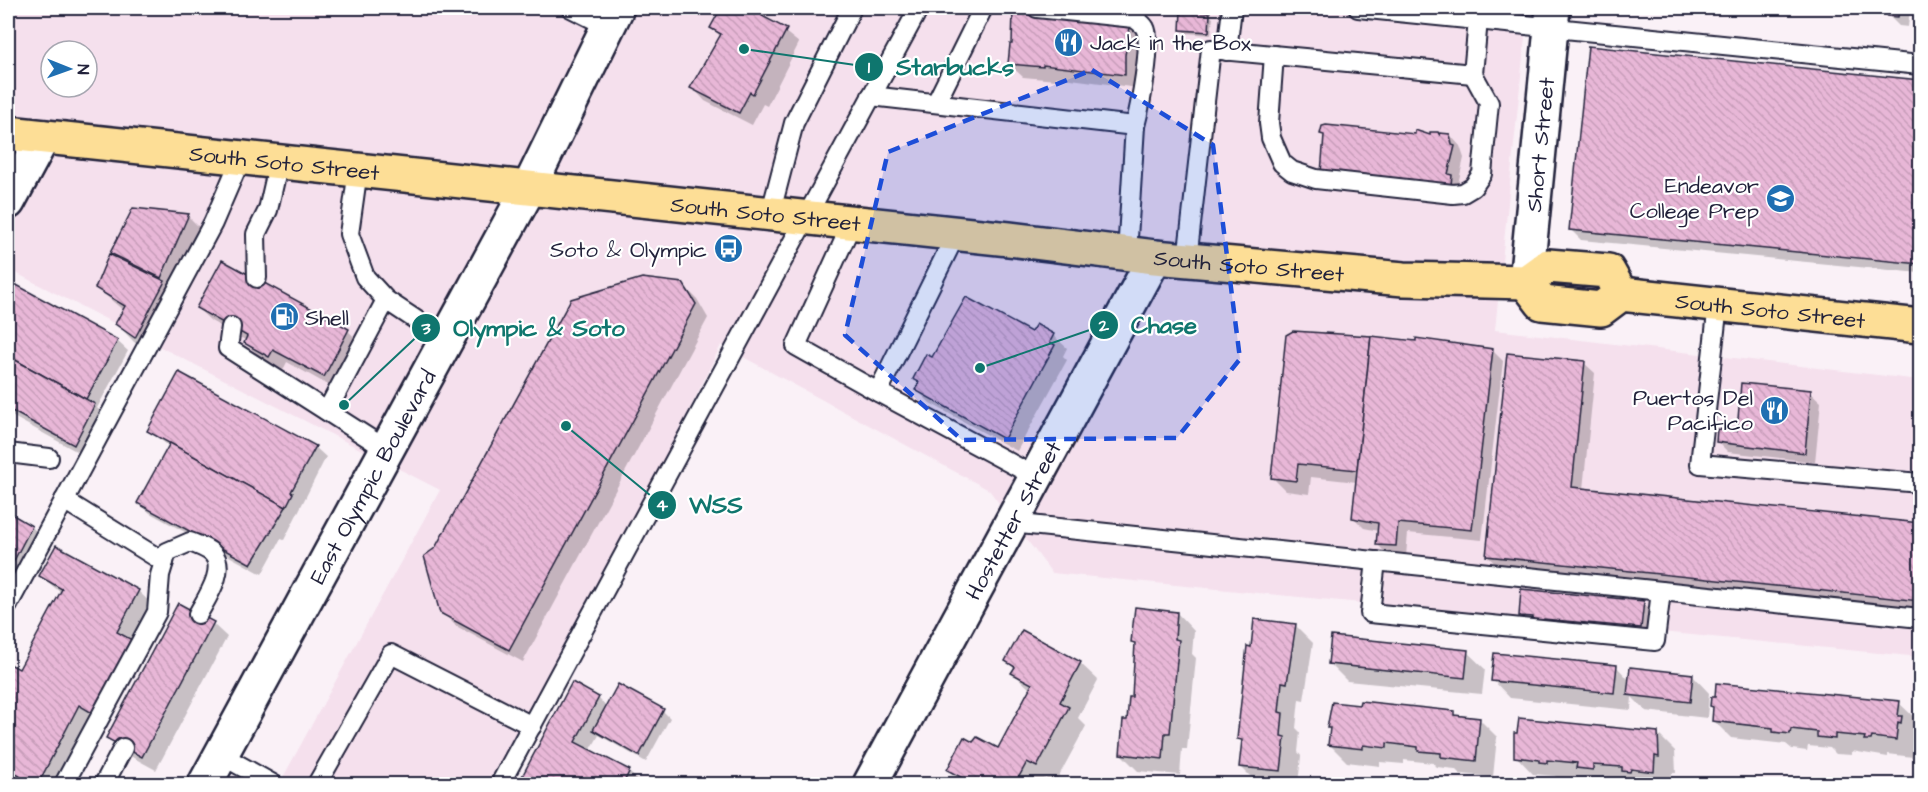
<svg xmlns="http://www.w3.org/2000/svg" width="1928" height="792" viewBox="0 0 1928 792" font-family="'Architects Daughter',sans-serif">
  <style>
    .built { fill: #f5e0ed; fill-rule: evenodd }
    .shadow { fill: #0003 }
    .building { fill: url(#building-back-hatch); stroke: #22223b; stroke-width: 1.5 }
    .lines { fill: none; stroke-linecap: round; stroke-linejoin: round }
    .lane-casing { stroke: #22223b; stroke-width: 22 }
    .street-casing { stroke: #22223b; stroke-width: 38 }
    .secondary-casing { stroke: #22223b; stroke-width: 38 }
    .primary-casing { stroke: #22223b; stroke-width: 38 }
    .lane { stroke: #fff; stroke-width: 18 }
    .street { stroke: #fff; stroke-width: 33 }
    .secondary { stroke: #fff; stroke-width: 33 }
    .primary { stroke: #fdde96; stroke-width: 33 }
    .marked { fill: #1d4ed8; fill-opacity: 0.2; stroke: #1d4ed8; stroke-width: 4.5; stroke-dasharray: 12 8; stroke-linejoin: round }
    .labels { text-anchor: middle; stroke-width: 4.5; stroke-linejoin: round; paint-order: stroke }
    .poi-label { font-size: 22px; fill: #22223b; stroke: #fff; text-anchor: end }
    .street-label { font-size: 22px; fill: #22223b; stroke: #fff }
    .leader { fill: none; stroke: #0f766e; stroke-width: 2 }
    .callout-dot { fill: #0f766e; stroke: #fff; stroke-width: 2 }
    .mark-label { font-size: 18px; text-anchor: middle; font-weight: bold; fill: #fff }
    .callout-label { font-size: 24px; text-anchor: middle; font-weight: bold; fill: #0f766e; stroke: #fff; stroke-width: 4.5; stroke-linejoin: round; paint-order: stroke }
  </style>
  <defs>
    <pattern id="building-back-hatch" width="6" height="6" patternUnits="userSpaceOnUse" patternTransform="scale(1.5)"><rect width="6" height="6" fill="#e8b7d7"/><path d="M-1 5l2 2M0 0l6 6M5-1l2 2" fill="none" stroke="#c79db9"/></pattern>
  </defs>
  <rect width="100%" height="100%" fill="#faf1f7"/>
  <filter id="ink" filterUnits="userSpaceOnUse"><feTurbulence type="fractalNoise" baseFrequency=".0167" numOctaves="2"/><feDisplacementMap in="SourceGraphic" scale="12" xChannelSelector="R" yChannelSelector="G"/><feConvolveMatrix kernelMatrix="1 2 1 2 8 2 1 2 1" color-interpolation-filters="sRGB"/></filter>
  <g filter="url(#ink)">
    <path class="built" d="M8,8h1520l-33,322 425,50v277l-868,-84 -63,-83 -268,-145 -214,439h-220l-6,-3 159,-291 -432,-221zM51,51h36v36h-36z"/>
    <g class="shadow">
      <path d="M723,8h32l44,35 -32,63 -4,-2 -11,21 -47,-24 -13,-14 29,-50 -9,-9z"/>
      <path d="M1621,8h45v3z"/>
      <path d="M1856,8h54l-2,19 -9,-1 -10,-10v-6l-14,-2 -3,7 -9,-1z"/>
      <path d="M1014,12l116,12 13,13 -5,51 -82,-11v3l-33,-3 -14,-13 4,-18z"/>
      <path d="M1209,15l4,3 -2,17 -26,-2 -4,-4z"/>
      <path d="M1589,47l331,34v192l-339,-33 -10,-10z"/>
      <path d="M1322,134l110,3 6,-3 4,4 8,-3 10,11 4,12 -6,26 3,3v8z"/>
      <path d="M188,216l13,13 -48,125 -19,-12 -17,-18 7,-13 -27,-23 21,-29 -6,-6z"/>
      <path d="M223,262l125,69 14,13 -25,46 -50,-28 -4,8 -24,-14 -14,-13 2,-2 -36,-20 -14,-13z"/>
      <path d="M12,284l105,57 11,10 -31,57 11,10 -21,39 -79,-43v-122z"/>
      <path d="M683,285l14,14 11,19 -185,344 -67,-36 -14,-14 -6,-63z"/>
      <path d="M1031,334l22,1 14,13 -4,8 4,4 -50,91 -87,-48 -13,-13 3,-6 -5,-6 18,-19z"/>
      <path d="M1370,338l122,12 11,11 -21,179 -74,-7 -2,23 -18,-1 -11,-11 2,-13 -15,-3 -10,-10 3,-36 -46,-5 -2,17 -23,-3 -13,-13z"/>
      <path d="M1584,363l11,10 -12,116 337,35v86l-422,-44 -11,-10z"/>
      <path d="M1810,392l11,10 -6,60 -87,-10 -10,-10 20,-9z"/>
      <path d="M149,431l166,16 11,10 -42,83 -3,-1 -19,35 -112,-61 -11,-10 31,-56z"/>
      <path d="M8,514l24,13 10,11 -34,64z"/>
      <path d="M56,547l82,44 14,13 -94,180h-30l-20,-9v-110l11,7 42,-79 -20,-17z"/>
      <path d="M1643,602l17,18 -2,25 -120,-12 -18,-17z"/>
      <path d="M179,605l34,19 14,13 -71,133 -35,-19 -13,-14z"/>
      <path d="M1177,613l17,18 -2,23 4,4 -9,91h-5l-2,26 -42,-4 -17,-17 13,-55 2,-53 -4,-4z"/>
      <path d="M1295,625l18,18 -9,57 -5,-1 -3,29 4,4 -2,20 3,4 -3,28h-40l-18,-18 3,-23 -4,-4z"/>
      <path d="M1022,632l58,31 18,17 -20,38 8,8 -31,57 -10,-5 -4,6h-78l-15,-14 51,-20 32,-60 -18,-17 2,-4 -8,-8z"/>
      <path d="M1467,652l18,17 -3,25 -135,-13 -18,-18z"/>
      <path d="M1616,666l14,15 62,-6 17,18 -2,25 -61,-7 -14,-14 -1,13 -121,-12 -17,-18z"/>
      <path d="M573,684l25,14 9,9 56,4 7,7 -24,44 -47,-27 -9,16 39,21 13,12h-122z"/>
      <path d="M1713,699l186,4 18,17 -2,12 3,7h-3l-2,18 -25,-3v3l-36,-6v4l-16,-1 -6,-6 -22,-2 -1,5 -15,-2 -6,-5 -55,-6 -17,-17z"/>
      <path d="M1453,713l5,4 22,3 17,17 -4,40 -33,-3 -5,-5 -18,-2 -4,-4 -29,-3v4l-24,-2v4l-33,-4 -17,-17 1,-15 -2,-3z"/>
      <path d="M1658,734l17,17 1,22h-4l-1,11 -61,-2v2h-16l-5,-5 -25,-2v3l-6,-1 -3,-3 -22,-2 -17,-18z"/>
    </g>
    <g class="building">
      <path d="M721,8h38l5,3 -2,5 25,13 -34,65 -3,-2 -11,21 -49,-25 31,-54 -11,-6z"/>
      <path d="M1888,8h11l-1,9 -11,-1z"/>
      <path d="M1013,10l118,12 -6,33v20l-82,-10v2l-35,-3 2,-20h2z"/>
      <path d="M1181,11l29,2 -1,19 -29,-2z"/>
      <path d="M1588,46l332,34v184l-351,-34z"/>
      <path d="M1326,125l89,9v-4l15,5v-3h8l2,4v-3l10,1 2,11 3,1 -7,28 4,1 -1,10 -130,-12 3,-38 -4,-1 2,-8z"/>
      <path d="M133,208l56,6 -28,64 -51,-25z"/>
      <path d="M109,254l56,27 -30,57 -20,-14 10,-18 -30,-18z"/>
      <path d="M222,260l127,69 -25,48 -51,-27 -4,7 -25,-14 3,-7 -51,-28z"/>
      <path d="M642,278l41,5 13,21 -187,346 -69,-37 -16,-57 11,-8 136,-249z"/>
      <path d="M11,282l107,58 -32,59 -78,-43v-67z"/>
      <path d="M966,297l65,35 5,-8 18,10 -4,8 5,3 -51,94 -89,-49 4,-8 -6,-3 13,-25 6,3z"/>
      <path d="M1293,331l78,5 -14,134 -59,-6 -2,17 -25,-3 15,-143z"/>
      <path d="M1371,336l45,5v-3l77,11 -21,181 -74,-7 -2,23 -20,-1 2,-22 -26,-5z"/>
      <path d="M1507,353l78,8 -13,126 348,36v78l-434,-45z"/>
      <path d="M8,356l87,48 -21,41 -66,-36z"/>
      <path d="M179,372l137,74 -25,46 2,1 -7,14 -139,-76z"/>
      <path d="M1741,383l70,7 -6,63 -89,-11 1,-13 20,2z"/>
      <path d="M170,443l116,64 -35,57 -114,-61z"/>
      <path d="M8,512l24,14 -24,46z"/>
      <path d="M56,545l83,45 -22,42 15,8 -40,73 -13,-8 -41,79 -6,-3 -1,3 -23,-16v-105l11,6 43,-80 -23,-13z"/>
      <path d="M1521,589l123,12 -3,27 -97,-9v3l-11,-1v-4l-14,-1z"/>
      <path d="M178,603l36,19 -72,135 -36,-19z"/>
      <path d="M1135,607l42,5 -2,27 4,1 -9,93h-5l-2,26 -43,-5 3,-34h4l2,-23h3l3,-54 -4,-1z"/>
      <path d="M1254,619l42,5 -9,59 -5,-1 -3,30 4,1 -2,23 4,1 -4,34 -42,-4 3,-27 -5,-1 10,-93 4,1z"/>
      <path d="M1022,630l59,32 -21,40 9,5 -32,60 -10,-5 -12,22h-41l-27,-14 17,-33 9,5 4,-5 21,11 34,-64 -21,-11 4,-6 -10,-6z"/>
      <path d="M1331,636l137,14 -3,28 -137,-14z"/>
      <path d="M1494,653l123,12 -3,28 -123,-12z"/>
      <path d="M1630,667l63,7 -3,28 -63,-7z"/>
      <path d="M572,682l27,15 -24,45 55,28 -7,14h-105z"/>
      <path d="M1716,683l184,18 -2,15h4l-1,7 -3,-1 -2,18 -24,-3 -1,3h-7l1,-3 -30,-3v5l-18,-2v-5l-26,-3 -1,5 -17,-2v-4l-61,-7 1,-14 -3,-1 1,-9h4z"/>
      <path d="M618,684l46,25 -25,47 -46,-26z"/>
      <path d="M1360,701l94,10v4l26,3 -4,43 -35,-4v-4l-23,-2v-4l-31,-4v5l-24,-3v4l-35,-4 2,-17h-3l5,-26 27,3z"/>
      <path d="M1519,718l139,14 1,25 -4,-1 -1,16 -23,-3 -1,3 -8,-1v-4l-29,-2v5l-17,-2 1,-5 -30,-3v3l-8,-1v-2l-25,-3v-24h3z"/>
    </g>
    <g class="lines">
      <defs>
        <g id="lane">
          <path d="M571,8l36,18"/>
          <path d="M1037,8l97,10c4,3 9,6 11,10 8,15 -5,79 -10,98"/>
          <path d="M1358,8l562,57"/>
          <path d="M1227,51l5,-43"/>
          <path d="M1274,55l-5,68 2,15 11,25 10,8 24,8 137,15 10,-1 10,-6 9,-13 7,-71 -16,-29"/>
          <path d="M871,96l264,30 -8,128"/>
          <path d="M936,103l47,-95"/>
          <path d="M358,170l-9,64 16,43 21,23 59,39"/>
          <path d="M770,215l24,-92 58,-115"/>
          <path d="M852,223l-56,123 82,46"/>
          <path d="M956,234l-78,158 158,85"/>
          <path d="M1187,260l24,-211 262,25 5,-54"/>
          <path d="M257,278l-1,-44 12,-24 11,-48"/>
          <path d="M1718,304l-18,160 220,19"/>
          <path d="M231,327l-3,21 158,101"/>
          <path d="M327,411l59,-111"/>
          <path d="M8,453l41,5"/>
          <path d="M64,500l100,62"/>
          <path d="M1011,523l909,95"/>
          <path d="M1376,561l-6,52 285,28 6,-50"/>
          <path d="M8,605l205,-382 28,-65"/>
          <path d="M221,755l52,29"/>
          <path d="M64,784l93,-172 3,-37 7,-23 23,-10c7,3 17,6 22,11 16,15 -6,46 -14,61"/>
          <path d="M104,784l19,-36"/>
          <path d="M317,784l74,-130 141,72"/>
          <path d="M500,784l419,-776"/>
        </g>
        <g id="street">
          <path d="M8,202l35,-65"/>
          <path id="s1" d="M1526,282l27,-274"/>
          <path id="s2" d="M870,784l285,-527"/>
        </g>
        <g id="secondary">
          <path id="s3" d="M205,784l324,-596 88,-180"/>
        </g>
        <g id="primary">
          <path id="s4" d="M8,133l1001,106 146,18 249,22 122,3 22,-16 60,5 13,23"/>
          <path id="s5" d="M1526,282l16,21 59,6 20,-15 299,32"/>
        </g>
      </defs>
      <use href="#lane" class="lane-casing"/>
      <use href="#street" class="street-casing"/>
      <use href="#secondary" class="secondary-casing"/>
      <use href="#primary" class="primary-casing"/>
      <use href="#lane" class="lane"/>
      <use href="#street" class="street"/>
      <use href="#secondary" class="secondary"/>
      <use href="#primary" class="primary"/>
    </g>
  </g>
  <path class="marked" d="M1092,70l121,75 27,214 -63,79 -215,2 -117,-105 43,-183z"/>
  <defs>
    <symbol id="restaurant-disc" viewBox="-11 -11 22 22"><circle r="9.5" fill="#1f6fb2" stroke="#fff"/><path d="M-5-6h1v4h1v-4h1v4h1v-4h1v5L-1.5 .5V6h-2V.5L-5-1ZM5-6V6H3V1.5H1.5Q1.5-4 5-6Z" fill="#fff"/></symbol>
    <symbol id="school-disc" viewBox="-11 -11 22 22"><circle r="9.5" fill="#1f6fb2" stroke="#fff"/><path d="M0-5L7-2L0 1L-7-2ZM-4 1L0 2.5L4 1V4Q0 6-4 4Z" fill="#fff"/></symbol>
    <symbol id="bus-disc" viewBox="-11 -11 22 22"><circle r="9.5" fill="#1f6fb2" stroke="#fff"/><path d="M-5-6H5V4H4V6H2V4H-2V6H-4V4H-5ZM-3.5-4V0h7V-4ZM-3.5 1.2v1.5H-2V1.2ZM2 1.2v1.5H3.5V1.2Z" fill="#fff"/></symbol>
    <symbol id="fuel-disc" viewBox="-11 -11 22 22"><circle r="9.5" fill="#1f6fb2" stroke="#fff"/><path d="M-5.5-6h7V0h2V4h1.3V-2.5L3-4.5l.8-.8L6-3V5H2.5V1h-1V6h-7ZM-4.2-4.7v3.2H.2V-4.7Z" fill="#fff"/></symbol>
  </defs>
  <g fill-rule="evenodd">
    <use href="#restaurant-disc" x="1052" y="26" width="33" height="33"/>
    <use href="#school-disc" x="1764" y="182" width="33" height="33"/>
    <use href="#bus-disc" x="712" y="232" width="33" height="33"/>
    <use href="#fuel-disc" x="268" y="300" width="33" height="33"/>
    <use href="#restaurant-disc" x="1758" y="394" width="33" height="33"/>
  </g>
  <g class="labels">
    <g class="poi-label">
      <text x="1090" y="50" text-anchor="start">Jack in the Box</text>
      <text x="1759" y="193">Endeavor<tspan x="1759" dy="25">College Prep</tspan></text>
      <text x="707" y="257">Soto &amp; Olympic</text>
      <text x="305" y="325" text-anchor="start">Shell</text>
      <text x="1753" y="405">Puertos Del<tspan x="1753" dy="25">Pacifico</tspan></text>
    </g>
    <g class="street-label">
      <text dy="8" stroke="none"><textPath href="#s1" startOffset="138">Short Street</textPath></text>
      <text dy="8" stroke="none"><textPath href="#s4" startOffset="278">South Soto Street</textPath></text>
      <text dy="8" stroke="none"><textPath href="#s4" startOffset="762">South Soto Street</textPath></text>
      <text dy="8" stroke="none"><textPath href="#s4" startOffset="1248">South Soto Street</textPath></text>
      <text dy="8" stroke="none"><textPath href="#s5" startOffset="261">South Soto Street</textPath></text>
      <text dy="8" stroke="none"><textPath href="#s3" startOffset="350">East Olympic Boulevard</textPath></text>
      <text dy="8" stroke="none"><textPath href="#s2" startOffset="300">Hostetter Street</textPath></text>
    </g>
  </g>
  <path class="leader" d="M744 49L869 67M980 368L1104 325M344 405L426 328M566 426L662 505"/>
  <g class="callout-dot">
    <circle cx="744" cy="49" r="6"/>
    <circle cx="980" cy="368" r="6"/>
    <circle cx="344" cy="405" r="6"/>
    <circle cx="566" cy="426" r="6"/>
    <circle cx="869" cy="67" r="15"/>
    <circle cx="1104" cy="325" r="15"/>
    <circle cx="426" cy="328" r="15"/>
    <circle cx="662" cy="505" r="15"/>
  </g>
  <g class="mark-label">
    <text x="869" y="73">1</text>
    <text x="1104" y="331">2</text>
    <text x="426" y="334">3</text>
    <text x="662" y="511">4</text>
  </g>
  <g class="callout-label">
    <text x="955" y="75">Starbucks</text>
    <text x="1164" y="333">Chase</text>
    <text x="539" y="336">Olympic &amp; Soto</text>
    <text x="716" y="513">WSS</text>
  </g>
  <rect width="1928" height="792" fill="none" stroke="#fff" stroke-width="30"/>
  <rect x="15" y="15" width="1898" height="762" fill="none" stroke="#22223b" stroke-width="2" filter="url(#ink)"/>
  <g transform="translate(69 69) rotate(91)"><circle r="28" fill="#ffffff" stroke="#a7a7b1" stroke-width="1.5"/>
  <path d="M0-4.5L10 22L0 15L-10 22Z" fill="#1f6fb2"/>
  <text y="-9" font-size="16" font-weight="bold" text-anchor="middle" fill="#22223b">N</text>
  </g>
</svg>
